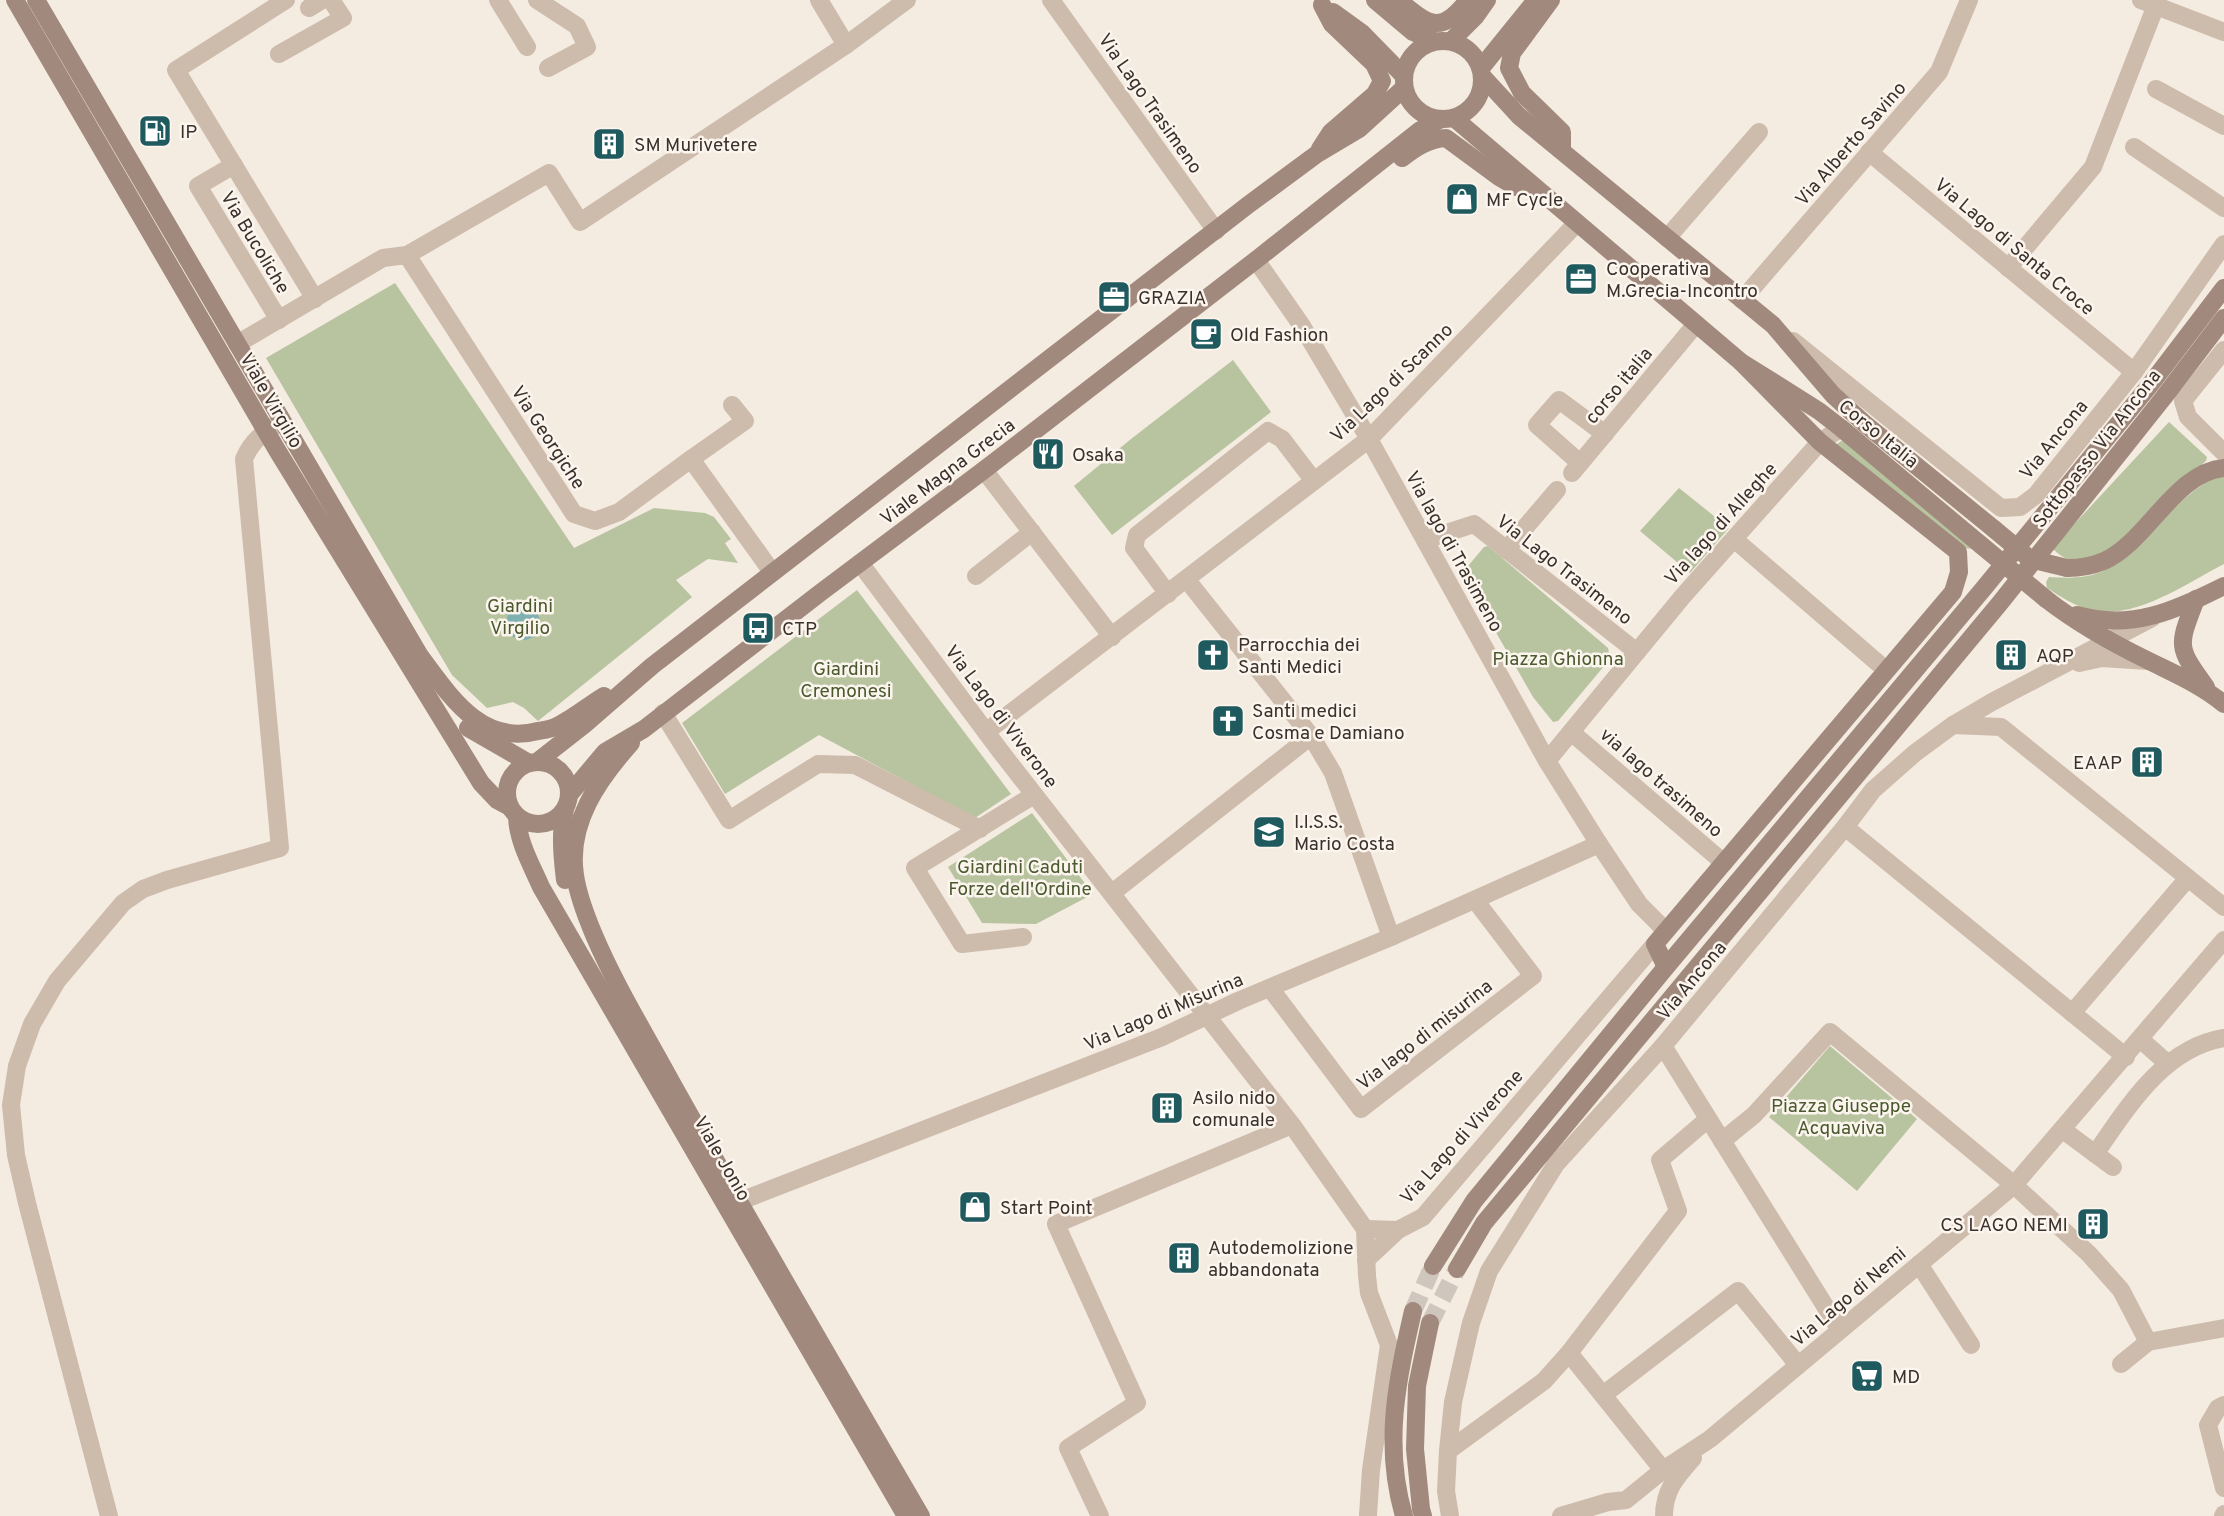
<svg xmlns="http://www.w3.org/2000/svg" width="2224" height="1516" viewBox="0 0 2224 1516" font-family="Overpass,sans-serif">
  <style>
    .green { fill: #b8c4a0 }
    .water { fill: #7fb0b2 }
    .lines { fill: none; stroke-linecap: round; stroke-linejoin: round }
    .secondary-tunnel { stroke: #cfc6bd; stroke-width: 18; stroke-dasharray: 18 9; stroke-linecap: butt }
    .street { stroke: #cdbbac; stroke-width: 18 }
    .secondary { stroke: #a18a7d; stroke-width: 18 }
    .secondary-bridge { stroke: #a18a7d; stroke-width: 18 }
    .labels { text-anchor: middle; stroke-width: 5; stroke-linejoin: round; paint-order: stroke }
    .street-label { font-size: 19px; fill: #3b302b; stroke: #fbf5ee }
    .poi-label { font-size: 19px; fill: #3b302b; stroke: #fbf5ee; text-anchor: start }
    .park-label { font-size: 19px; fill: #4a5a2e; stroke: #fbf5ee }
  </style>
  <rect width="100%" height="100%" fill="#f4ebe1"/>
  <g class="green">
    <path d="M395,283l179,265 80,-40 51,5 9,4 17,22 -6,4 13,20 -30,-4 -32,21 16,17 -154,124 -14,-13 -11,-6 -26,6 -35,-33 -186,-317z"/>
    <path d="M1233,360l38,52 -159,123 -38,-49 57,-47z"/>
    <path d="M2169,422l38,35 -1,4c-14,12 -28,24 -42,37 -22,21 -63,74 -99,60 -4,-2 -10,-7 -13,-10z"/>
    <path d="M1841,441l7,1 130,107 -19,-1 -121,-100 -1,-4z"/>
    <path d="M2224,474v90c-37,19 -90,57 -133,46 -16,-4 -30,-13 -44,-22l-1,-6 3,-5c18,1 37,2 54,-6 48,-22 70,-79 121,-97z"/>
    <path d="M1679,488l50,40 -39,45 -50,-42z"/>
    <path d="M1488,546l120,102 2,11 -52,62 -5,1 -20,-25 -70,-122v-3l21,-25z"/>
    <path d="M857,590l154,204 -36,24 -156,-83 -94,59 -43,-71z"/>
    <path d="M1032,813l61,81 -57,30 -54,-1 -34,-56z"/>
    <path d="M1830,1046l87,73 -60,72 -88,-74z"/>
  </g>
  <circle class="water" cx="523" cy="623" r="17"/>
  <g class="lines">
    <g class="secondary-tunnel">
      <path d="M1413,1311l20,-45"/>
      <path d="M1430,1323l27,-54"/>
    </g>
    <g class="street">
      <path d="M286,0l-110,70 139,229"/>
      <path d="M498,0l29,47"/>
      <path d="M537,0l40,26 10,21 -39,21"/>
      <path d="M819,0l27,45"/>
      <path d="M1051,0l165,231"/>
      <path d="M2141,0l83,32"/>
      <path d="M309,8l13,-8"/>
      <path d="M279,54l64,-36 -12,-18"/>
      <path d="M2156,89l68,37"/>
      <path d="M2134,147l90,61"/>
      <path d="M1869,152l265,220"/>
      <path d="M234,165l-36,21 81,134"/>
      <path d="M1667,238l92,-106"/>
      <path d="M407,255l167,259 21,7 24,-9 72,-53 81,113"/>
      <path d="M1256,260l46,66 67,113 178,322 52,83 40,60 27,27"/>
      <path d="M2008,268l85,-101 65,-167"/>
      <path d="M1742,300l197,-228 30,-72"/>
      <path d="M1793,341l208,167 19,-1 16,-12 98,-123 90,-128"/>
      <path d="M237,344l146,-86 24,-3 142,-82 31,49 266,-177 61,-45"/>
      <path d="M2224,350l-41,51 5,16 36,36"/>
      <path d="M691,459l54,-38 -13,-16"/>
      <path d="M1580,463l-43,-38 22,-25 46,34"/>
      <path d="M984,470l128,167"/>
      <path d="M1572,473l124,-149"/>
      <path d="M1734,539l152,131"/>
      <path d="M1425,540l49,-16 163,128"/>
      <path d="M1506,550l51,-60"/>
      <path d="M860,563l141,189 291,373 73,104"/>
      <path d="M976,576l56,-44"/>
      <path d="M1187,580l124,156 22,37 58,164"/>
      <path d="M1168,594l-34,-46 3,-13 131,-104 14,8 32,42"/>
      <path d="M2079,663l23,-5 46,3"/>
      <path d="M663,713l66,107 89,-56 37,1 125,64"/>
      <path d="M1953,725l48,2 223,180"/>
      <path d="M987,731l382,-292 208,-216"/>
      <path d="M1571,732l153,131"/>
      <path d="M1547,761l136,-165 137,-154 21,-14"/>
      <path d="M1845,827l281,230"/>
      <path d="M1112,893l199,-157"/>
      <path d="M1023,937l-61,7 -47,-76 119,-73"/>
      <path d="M1270,988l91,121 172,-133 -58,-76"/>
      <path d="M2072,1013l116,-135"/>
      <path d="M2140,1039l27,24"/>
      <path d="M1663,1046l177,284"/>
      <path d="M2063,1130l50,37"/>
      <path d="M1722,1141l32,-26 76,-83 184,153 75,69 32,36 27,52"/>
      <path d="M2095,1154c33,-47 68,-106 129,-116"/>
      <path d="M738,1202l424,-165 76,-36 153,-64 208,-93"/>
      <path d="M1365,1229l33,1 25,-13 232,-273"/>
      <path d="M1365,1229l2,47 2,17 20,52 -18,125 -3,45"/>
      <path d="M1366,1260l32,-30"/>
      <path d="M1919,1264l52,81"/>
      <path d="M1569,1353l94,117"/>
      <path d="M2121,1364l27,-22 76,-14"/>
      <path d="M1603,1395l135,-104 60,74"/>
      <path d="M2224,1405l-6,3 -10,17 16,63"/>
      <path d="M1448,1451l96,-70 25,-28 109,-142 -18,-51 48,-41"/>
      <path d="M109,1516l-82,-313 -11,-48 -5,-50 6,-39 15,-42 25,-43 66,-78 20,-14 24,-9 113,-32 -36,-389c8,-19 21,-28 38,-38"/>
      <path d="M1100,1516l-32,-68 69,-45 -81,-179 236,-99"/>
      <path d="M1450,1516l-4,-25 2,-40 5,-49 18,-79 18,-52 67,-107 107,-118 182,-219 28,-37 42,-37 38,-28 39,-23 160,-84"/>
      <path d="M1561,1516l47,-14 18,-2 37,-30 47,-31 304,-254 210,-245"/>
      <path d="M1664,1516c0,-26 13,-40 29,-58"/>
      <path d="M2223,1516l1,-2"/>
    </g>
    <g class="secondary">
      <path d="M15,0l262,450 204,333 16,17 13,7"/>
      <path d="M36,0l384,656c30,40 61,90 118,75 7,-1 15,-2 21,-6 16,-8 30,-20 45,-29"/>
      <path d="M1375,0l38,32 21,9"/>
      <path d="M1398,0c31,25 42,36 70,0"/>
      <path d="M1551,0l-39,53 -3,15 13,25 40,39v19"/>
      <path d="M1333,12l29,21 42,43"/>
      <circle cx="1443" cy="80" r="39"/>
      <path d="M1451,41l24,-24 12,-17"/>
      <path d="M1481,68l55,-68"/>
      <path d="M1483,77l36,39 254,209 60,70 32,29 129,105"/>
      <path d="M1454,118l287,244 78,49 22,17 140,117"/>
      <path d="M1320,149l11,-17 44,-38 7,-13 -8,-17 -42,-40 -10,-19"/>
      <path d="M1402,158c13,-10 26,-19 44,-20l53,39 17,10h19"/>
      <path d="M2067,568c13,0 25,-2 37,-7 43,-19 71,-89 120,-93"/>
      <path d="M2046,599c32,25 66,44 103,62 26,13 52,24 75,43"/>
      <path d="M2196,599c-18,47 -20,47 10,88"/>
      <path d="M2077,615c54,16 99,-5 147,-29"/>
      <path d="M468,728l61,35"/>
      <path d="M631,743c-32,36 -64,80 -56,132 3,21 11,41 19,60 22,52 52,100 79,150 81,145 165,288 248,431"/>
      <path d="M538,761l46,-36 68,-59 596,-461 69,-51 42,-25 45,-41"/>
      <circle cx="538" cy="793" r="31"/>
      <path d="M569,795l36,-43 39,-23 176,-136 164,-123 272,-210 163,-129 22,-12"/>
      <path d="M565,809c-5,24 -3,46 0,71"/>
      <path d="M517,817c1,25 14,47 24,70l365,629"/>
      <path d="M1666,967l-11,-23 298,-352 6,-20 -1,-20 -138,-110 -79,-80"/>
      <path d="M1433,1266l41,-65 192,-234 318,-379 166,-203 74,-97"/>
      <path d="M1457,1269l27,-46 516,-620 164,-206 60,-79"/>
      <path d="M1404,1516c-21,-72 -7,-135 9,-205"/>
      <path d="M1423,1516l-2,-7 -6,-60 2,-63 13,-63"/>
    </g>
    <g class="secondary-bridge">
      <path d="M1994,529l36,30 37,9"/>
      <path d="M1981,545l65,54"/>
    </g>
  </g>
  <defs>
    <symbol id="fuel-square" viewBox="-11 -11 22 22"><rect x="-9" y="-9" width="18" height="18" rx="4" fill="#1f5a5e" stroke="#fbf5ee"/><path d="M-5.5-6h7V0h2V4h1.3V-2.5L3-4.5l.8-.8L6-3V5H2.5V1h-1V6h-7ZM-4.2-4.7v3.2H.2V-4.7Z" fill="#fff"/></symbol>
    <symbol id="building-square" viewBox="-11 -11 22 22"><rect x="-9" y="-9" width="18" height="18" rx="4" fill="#1f5a5e" stroke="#fbf5ee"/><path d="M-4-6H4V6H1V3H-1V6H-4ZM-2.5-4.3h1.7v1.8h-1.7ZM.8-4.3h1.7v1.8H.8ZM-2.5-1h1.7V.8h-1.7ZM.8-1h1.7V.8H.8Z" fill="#fff"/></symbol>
    <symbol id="shop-square" viewBox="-11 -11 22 22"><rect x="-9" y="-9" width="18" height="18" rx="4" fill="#1f5a5e" stroke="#fbf5ee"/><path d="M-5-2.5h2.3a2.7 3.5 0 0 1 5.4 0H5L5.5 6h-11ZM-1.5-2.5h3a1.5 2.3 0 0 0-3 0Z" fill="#fff"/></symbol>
    <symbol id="office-square" viewBox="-11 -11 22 22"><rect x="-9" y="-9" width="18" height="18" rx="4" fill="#1f5a5e" stroke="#fbf5ee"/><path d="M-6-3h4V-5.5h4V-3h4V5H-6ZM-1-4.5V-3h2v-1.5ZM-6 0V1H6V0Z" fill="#fff"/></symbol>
    <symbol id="cafe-square" viewBox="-11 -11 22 22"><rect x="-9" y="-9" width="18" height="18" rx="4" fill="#1f5a5e" stroke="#fbf5ee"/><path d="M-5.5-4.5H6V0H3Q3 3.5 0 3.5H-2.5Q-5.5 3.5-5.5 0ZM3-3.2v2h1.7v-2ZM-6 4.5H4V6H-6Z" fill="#fff"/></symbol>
    <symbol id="restaurant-square" viewBox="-11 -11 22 22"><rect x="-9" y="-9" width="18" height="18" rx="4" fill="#1f5a5e" stroke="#fbf5ee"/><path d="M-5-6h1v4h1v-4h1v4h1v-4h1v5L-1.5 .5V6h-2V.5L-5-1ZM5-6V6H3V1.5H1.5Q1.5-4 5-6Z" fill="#fff"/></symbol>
    <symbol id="bus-square" viewBox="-11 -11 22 22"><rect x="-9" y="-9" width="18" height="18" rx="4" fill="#1f5a5e" stroke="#fbf5ee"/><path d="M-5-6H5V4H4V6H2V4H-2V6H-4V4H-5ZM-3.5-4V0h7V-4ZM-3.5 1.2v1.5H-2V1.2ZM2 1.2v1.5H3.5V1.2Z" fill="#fff"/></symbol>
    <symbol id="church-square" viewBox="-11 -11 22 22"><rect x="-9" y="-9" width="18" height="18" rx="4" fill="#1f5a5e" stroke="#fbf5ee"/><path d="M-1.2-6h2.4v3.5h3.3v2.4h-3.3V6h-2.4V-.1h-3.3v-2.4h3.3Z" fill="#fff"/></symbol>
    <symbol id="school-square" viewBox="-11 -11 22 22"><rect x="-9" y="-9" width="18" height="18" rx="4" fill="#1f5a5e" stroke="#fbf5ee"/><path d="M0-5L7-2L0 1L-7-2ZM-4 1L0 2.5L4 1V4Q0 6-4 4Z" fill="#fff"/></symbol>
    <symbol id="supermarket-square" viewBox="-11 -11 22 22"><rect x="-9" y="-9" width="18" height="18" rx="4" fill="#1f5a5e" stroke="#fbf5ee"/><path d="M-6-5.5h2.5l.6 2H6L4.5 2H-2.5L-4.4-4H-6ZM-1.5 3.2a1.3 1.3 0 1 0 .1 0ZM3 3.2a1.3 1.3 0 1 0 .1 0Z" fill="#fff"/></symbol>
  </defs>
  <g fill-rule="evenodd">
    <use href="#fuel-square" x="136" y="112" width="38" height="38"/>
    <use href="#building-square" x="590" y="125" width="38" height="38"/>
    <use href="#shop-square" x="1443" y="180" width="38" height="38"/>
    <use href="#office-square" x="1562" y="260" width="38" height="38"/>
    <use href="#office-square" x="1095" y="278" width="38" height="38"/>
    <use href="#cafe-square" x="1187" y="315" width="38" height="38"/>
    <use href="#restaurant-square" x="1029" y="435" width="38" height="38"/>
    <use href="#bus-square" x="739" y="609" width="38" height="38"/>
    <use href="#church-square" x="1194" y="636" width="38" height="38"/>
    <use href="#building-square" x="1992" y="636" width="38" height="38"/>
    <use href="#church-square" x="1209" y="702" width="38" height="38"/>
    <use href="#building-square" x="2128" y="743" width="38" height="38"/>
    <use href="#school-square" x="1250" y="813" width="38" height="38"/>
    <use href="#building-square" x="1148" y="1089" width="38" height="38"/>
    <use href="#shop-square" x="956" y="1188" width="38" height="38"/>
    <use href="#building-square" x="2074" y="1205" width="38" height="38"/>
    <use href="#building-square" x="1165" y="1239" width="38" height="38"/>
    <use href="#supermarket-square" x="1848" y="1357" width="38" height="38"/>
  </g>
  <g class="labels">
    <g class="street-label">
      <text transform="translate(1151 103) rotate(55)" y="7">Via Lago Trasimeno</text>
      <text transform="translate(1850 143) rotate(-49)" y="7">Via Alberto Savino</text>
      <text transform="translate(256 242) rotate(59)" y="7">Via Bucoliche</text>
      <text transform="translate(2015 246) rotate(40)" y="7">Via Lago di Santa Croce</text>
      <text transform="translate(1391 382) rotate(-44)" y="7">Via Lago di Scanno</text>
      <text transform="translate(1618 385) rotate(-50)" y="7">corso italia</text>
      <text transform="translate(272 400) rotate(60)" y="7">Viale Virgilio</text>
      <text transform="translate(1879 433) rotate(39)" y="7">Corso Italia</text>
      <text transform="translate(549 437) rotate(57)" y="7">Via Georgiche</text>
      <text transform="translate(2053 439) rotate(-51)" y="7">Via Ancona</text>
      <text transform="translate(2096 448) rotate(-52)" y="7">Sottopasso Via Ancona</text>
      <text transform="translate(947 471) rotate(-37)" y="7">Viale Magna Grecia</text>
      <text transform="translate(1720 523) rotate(-48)" y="7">Via lago di Alleghe</text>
      <text transform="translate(1455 551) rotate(61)" y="7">Via lago di Trasimeno</text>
      <text transform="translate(1565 569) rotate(38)" y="7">Via Lago Trasimeno</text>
      <text transform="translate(1002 716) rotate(53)" y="7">Via Lago di Viverone</text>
      <text transform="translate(1662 782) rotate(41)" y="7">via lago trasimeno</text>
      <text transform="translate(1691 980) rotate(-50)" y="7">Via Ancona</text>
      <text transform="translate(1163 1011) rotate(-23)" y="7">Via Lago di Misurina</text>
      <text transform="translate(1424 1034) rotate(-38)" y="7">Via lago di misurina</text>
      <text transform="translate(1461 1136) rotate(-48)" y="7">Via Lago di Viverone</text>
      <text transform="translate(723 1158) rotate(60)" y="7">Viale Jonio</text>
      <text transform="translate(1848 1296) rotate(-40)" y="7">Via Lago di Nemi</text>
    </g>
    <g class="poi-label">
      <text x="180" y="138">IP</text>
      <text x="634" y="151">SM Murivetere</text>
      <text x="1486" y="206">MF Cycle</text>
      <text x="1606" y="275">Cooperativa<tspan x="1606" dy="22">M.Grecia-Incontro</tspan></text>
      <text x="1138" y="304">GRAZIA</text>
      <text x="1230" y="341">Old Fashion</text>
      <text x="1072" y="461">Osaka</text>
      <text x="782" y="635">CTP</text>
      <text x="1238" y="651">Parrocchia dei<tspan x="1238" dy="22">Santi Medici</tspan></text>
      <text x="2036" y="662">AQP</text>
      <text x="1252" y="717">Santi medici<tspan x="1252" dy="22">Cosma e Damiano</tspan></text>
      <text x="2122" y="769" text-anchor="end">EAAP</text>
      <text x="1294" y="828">I.I.S.S.<tspan x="1294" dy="22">Mario Costa</tspan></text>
      <text x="1192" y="1104">Asilo nido<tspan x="1192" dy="22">comunale</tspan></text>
      <text x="1000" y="1214">Start Point</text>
      <text x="2068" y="1231" text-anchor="end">CS LAGO NEMI</text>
      <text x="1208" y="1254">Autodemolizione<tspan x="1208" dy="22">abbandonata</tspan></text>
      <text x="1892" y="1383">MD</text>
    </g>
    <g class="park-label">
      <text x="520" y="612">Giardini<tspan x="520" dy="22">Virgilio</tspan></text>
      <text x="1558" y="665">Piazza Ghionna</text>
      <text x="846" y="675">Giardini<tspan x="846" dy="22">Cremonesi</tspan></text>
      <text x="1020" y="873">Giardini Caduti<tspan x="1020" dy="22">Forze dell'Ordine</tspan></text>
      <text x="1841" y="1112">Piazza Giuseppe<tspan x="1841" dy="22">Acquaviva</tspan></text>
    </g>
  </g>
</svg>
